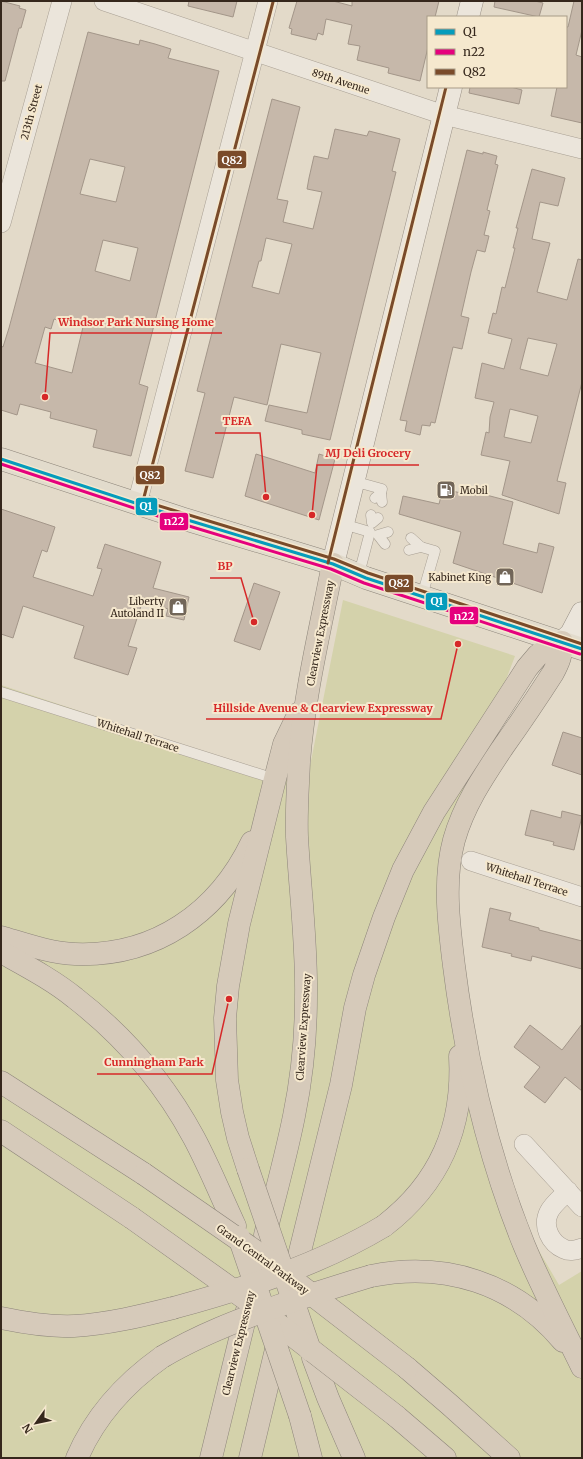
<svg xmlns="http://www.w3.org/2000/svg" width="583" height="1459" viewBox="0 0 583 1459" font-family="Merriweather,serif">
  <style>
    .green { fill: #d4d2ab }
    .building { fill: #c6b8aa; stroke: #a39689; fill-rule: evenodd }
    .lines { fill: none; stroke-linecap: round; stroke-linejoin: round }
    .service-casing { stroke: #a89f93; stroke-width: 11 }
    .minor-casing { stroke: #a89f93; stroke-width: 20 }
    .secondary-casing { stroke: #978e83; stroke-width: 23 }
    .primary-casing { stroke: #8d857a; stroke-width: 23 }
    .motorway-casing { stroke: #8d857a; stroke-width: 23 }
    .service { stroke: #ebe5db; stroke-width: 10 }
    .minor { stroke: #ebe5db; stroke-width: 19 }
    .secondary { stroke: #ebe5db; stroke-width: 22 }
    .primary { stroke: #e2dbcc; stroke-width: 22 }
    .motorway { stroke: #d6caba; stroke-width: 22 }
    .motorway-bridge-casing { stroke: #8d857a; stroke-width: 23; stroke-linecap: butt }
    .motorway-bridge { stroke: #d6caba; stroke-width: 22 }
    .bus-1-casing { stroke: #f5e8ce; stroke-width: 6 }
    .bus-2-casing { stroke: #f5e8ce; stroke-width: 6 }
    .bus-3-casing { stroke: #f5e8ce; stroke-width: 6 }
    .bus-1 { stroke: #059cbc; stroke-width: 3 }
    .bus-2 { stroke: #e5007d; stroke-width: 3 }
    .bus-3 { stroke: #7a4b2a; stroke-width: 3 }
    .labels { text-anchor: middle; stroke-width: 4; stroke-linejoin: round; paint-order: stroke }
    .street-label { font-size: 10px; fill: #35271c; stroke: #f5e8ce }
    .poi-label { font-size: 10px; fill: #35271c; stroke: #f5e8ce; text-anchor: end }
    .leader { fill: none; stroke: #d62828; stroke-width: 1.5 }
    .callout-dot { fill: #d62828; stroke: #f5e8ce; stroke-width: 1.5 }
    .callout-label { font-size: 11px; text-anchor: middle; font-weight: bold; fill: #d62828; stroke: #f5e8ce; stroke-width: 4; stroke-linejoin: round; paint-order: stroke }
    .line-badge { stroke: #f5e8ce; stroke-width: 1.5 }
    .badge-label { font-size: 11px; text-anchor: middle; font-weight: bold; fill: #fff }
  </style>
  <rect width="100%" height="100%" fill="#e3dac9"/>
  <path class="green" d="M343,600l172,56 -70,184 42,322 72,123 23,-14v187h-581v-773l305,101z"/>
  <g class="building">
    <path d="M1,1l19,5 -1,2 7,2 -5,18h-2l-14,53h-4z"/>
    <path d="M189,1h48l-4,16 -45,-11z"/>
    <path d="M297,1h36l19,5v-5h87l-4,16h-7v30l-8,34 -32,-8 1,-5 -32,-8 3,-14 -12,-2 4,-19 -26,-6 -3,16 -5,-2 -2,7 -25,-6 1,-5 -3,-1z"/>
    <path d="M495,1h40l8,2 -4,14 -45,-10z"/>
    <path d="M574,1h8v29l-6,25 6,2v66l-31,-7 6,-29h9v-60h2z"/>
    <path d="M88,32l51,13 1,-5 15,4 16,5 -3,9 51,13 -80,313 9,3 -17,69 -38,-9 4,-17 -47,-12 1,-6 -31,-8 -3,11 -16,-5v-64l2,1 6,-19zM90,159l35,8 -9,35 -36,-8zM103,240l35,8 -8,33 -35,-10zM54,319l29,8 -11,46 -37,-10 10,-36 6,2z"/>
    <path d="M470,87h41l11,3 -3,14 -50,-11z"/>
    <path d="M272,99l28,8 -23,92 11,2 -5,21 30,7 9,-37 -15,-3 2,-11 5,-22 14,3 7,-30 32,7 2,-5 31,8 -8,32 4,1 -66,268 -28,-6v-4l-37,-9 4,-16 38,8 14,-60 -40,-9 -14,61 -33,-8 -21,81 -28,-7 20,-78 -8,-2zM266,238l26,6 -13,50 -27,-7 7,-26h2z"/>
    <path d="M467,150l16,4v-2l14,4 -2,8 3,1 -11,45 3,1 -6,24 5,1 -4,16 -8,-2 -6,22 -10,44 8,2 -7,31 -9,-2 -18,76 -4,-1 -1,4 -8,-1 -2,10 -15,-4 2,-10 -7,-1z"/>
    <path d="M532,169l33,9 -7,28 -18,-4 -8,37 18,4 -13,49 30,8 11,-41 4,1v122l-25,99 9,2 -7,31 -57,-19 8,-34 -29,-6 5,-23 3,1 1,-16 4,-15 -19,-4 7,-35 22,6 8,-30 -24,-6 5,-20 3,1 6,-27 3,1 10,-40h-2l5,-20h-2zM528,338l29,6 -9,32 -28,-7zM510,409l28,7 -7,27 -27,-6z"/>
    <path d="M256,454l59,19 4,-19 16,5 -16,61 -74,-24z"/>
    <path d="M443,489l27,6 1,-4 42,11 -10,42 34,9 2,-10 15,4 -12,46 -89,-30 8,-31 -62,-18 4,-18 36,8z"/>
    <path d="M1,509l54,18 -8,25 -5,-2 -9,27 60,19 9,-27 -5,-1 8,-24 56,18 -8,26 36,9 -5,23 -18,-4 2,-7 -25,-9 -15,46 9,2 -9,27 -54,-17 10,-32 -61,-20 -10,32 -12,-4z"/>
    <path d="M254,583l26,9 -20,58 -26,-9z"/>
    <path d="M563,732l19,6v37l-30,-10z"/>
    <path d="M531,810l30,8 1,-7 20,5 -8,34 -21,-5 1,-3 -29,-7z"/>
    <path d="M490,908l21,5 -2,7 30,8v2l43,11v28l-50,-13 -1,5 -20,-5 1,-2 -30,-7z"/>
    <path d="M582,1024v67l-17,-14 -20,26 -21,-16 16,-20 -26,-20 16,-22 32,25z"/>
  </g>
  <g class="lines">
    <defs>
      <g id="service">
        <path d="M353,481l29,8 -1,4"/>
        <path d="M375,498l6,-5 1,9"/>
        <path d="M371,515l1,8 6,-5"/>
        <path d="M343,524l27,8 -11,42"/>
        <path d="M411,538l10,9"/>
        <path d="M385,544l-7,-9 10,-3"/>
        <path d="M409,550l12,-3 14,4 -13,45"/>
        <path d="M1,692l274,87"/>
      </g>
      <g id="minor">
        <path d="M104,1l340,114 138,34"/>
        <path d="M1,223l61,-222"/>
        <path d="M137,504l131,-503"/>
        <path d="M471,861l111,36"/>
        <path d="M524,1144l58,63"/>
        <path d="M568,1191c-6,6 -15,13 -19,21 -7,14 1,31 15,37 6,3 12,1 18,-1"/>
      </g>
      <g id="secondary">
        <path d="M468,17l4,-16"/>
        <path d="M333,564l118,-477"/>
        <path d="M562,642l9,-8 11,-21"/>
      </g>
      <path id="primary" d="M1,459l180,59 152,46 33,14 216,71"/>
      <g id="motorway">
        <path d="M1,937c24,7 49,16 74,17 80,3 143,-41 177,-112"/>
        <path d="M1,952c25,14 52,28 74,46 49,38 90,86 119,140 15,28 27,58 41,88"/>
        <path d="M1,1082l143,92"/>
        <path d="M1,1131l131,87"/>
        <path d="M248,1169l-10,-31 -6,-26 -5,-32 -2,-62 3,-32 11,-62 36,-145 9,-35 15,-31"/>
        <path d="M384,1226c56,-43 80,-99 76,-170"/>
        <path d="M265,1235c10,-39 21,-79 29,-119 8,-39 12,-79 12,-119 1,-53 -6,-106 -9,-160 -1,-25 1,-50 2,-75 5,-66 21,-132 34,-198"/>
        <path d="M371,1276c74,-15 143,7 192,65"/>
        <path d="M292,1284l49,-199 14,-77 9,-33 20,-58 19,-47 31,-58 93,-144 11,-13 24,-13c0,12 -3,20 -9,31 -16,25 -33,50 -50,74 -20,30 -39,58 -49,93 -11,40 -5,86 0,126 12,95 34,190 70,279 17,41 38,81 58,122"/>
        <path d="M1,1318c24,5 48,9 73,8 34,-2 67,-10 99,-18"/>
        <path d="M313,1358l15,40 26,60"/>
        <path d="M407,1368l43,37 59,53"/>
        <path d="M300,1416l11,42"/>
        <path d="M396,1416l49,42"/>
        <path d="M77,1458c18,-42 47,-74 85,-101"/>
        <path d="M211,1458l38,-156"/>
        <path d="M250,1458l29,-121"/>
      </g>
    </defs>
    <use href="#service" class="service-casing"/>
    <use href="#minor" class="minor-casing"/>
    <use href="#secondary" class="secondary-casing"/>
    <use href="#primary" class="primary-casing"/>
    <use href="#motorway" class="motorway-casing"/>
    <use href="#service" class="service"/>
    <use href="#minor" class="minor"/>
    <use href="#secondary" class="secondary"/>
    <use href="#primary" class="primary"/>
    <use href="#motorway" class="motorway"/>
    <defs>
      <g id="motorway-bridge">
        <path d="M248,1169l62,181"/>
        <path d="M144,1174l114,79 149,115"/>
        <path d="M132,1218l115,82 149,116"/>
        <path d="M239,1237l61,179"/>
        <path d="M173,1308c73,-20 146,-43 211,-82"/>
        <path d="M162,1357c37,-22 76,-37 116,-51 31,-11 62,-21 93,-30"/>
      </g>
    </defs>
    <use href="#motorway-bridge" class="motorway-bridge-casing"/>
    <use href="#motorway-bridge" class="motorway-bridge"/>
    <defs>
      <path id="bus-1" d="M1,459l180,59 152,46 33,14 216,71"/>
      <path id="bus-2" d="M1,464l178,59 152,46 33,14 216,71"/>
      <g id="bus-3">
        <path d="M273,2l-130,499 191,58 34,14 214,71"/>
        <path d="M328,563l118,-476"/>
      </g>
    </defs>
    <use href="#bus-1" class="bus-1-casing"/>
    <use href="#bus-2" class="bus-2-casing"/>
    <use href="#bus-3" class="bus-3-casing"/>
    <use href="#bus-1" class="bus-1"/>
    <use href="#bus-2" class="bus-2"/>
    <use href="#bus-3" class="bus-3"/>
  </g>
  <defs>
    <symbol id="fuel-square" viewBox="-11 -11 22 22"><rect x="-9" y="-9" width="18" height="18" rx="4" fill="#726659" stroke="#f5e8ce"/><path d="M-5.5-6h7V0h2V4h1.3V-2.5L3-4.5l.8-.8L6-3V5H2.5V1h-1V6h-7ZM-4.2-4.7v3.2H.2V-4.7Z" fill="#fff"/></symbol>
    <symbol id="shop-square" viewBox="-11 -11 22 22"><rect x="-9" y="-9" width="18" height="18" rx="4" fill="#726659" stroke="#f5e8ce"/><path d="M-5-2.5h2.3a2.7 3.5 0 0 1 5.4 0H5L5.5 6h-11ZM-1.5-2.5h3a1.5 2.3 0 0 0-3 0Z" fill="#fff"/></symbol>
  </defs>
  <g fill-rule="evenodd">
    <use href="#fuel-square" x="435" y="479" width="22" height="22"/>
    <use href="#shop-square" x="494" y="566" width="22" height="22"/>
    <use href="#shop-square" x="167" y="596" width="22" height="22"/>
  </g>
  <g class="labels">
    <g class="street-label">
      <text transform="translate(341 81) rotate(18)" y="4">89th Avenue</text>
      <text transform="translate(31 112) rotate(-75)" y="4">213th Street</text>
      <text transform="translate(320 633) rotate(-79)" y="4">Clearview Expressway</text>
      <text transform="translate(138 735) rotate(18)" y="4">Whitehall Terrace</text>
      <text transform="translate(527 879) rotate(18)" y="4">Whitehall Terrace</text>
      <text transform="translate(303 1027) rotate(-86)" y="4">Clearview Expressway</text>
      <text transform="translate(263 1259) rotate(36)" y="4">Grand Central Parkway</text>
      <text transform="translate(238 1343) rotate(-76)" y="4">Clearview Expressway</text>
    </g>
    <g class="poi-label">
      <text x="460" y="494" text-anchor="start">Mobil</text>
      <text x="491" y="581">Kabinet King</text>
      <text x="164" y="605">Liberty<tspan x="164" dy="12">Autoland II</tspan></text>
    </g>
  </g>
  <path class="leader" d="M45 397L50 333H222M266 497L260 433H215M312 515L317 465H419M254 622L241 578H210M458 644L441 719H206M229 999L212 1074H97"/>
  <g class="callout-dot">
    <circle cx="45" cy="397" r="4"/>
    <circle cx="266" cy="497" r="4"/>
    <circle cx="312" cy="515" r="4"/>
    <circle cx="254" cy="622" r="4"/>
    <circle cx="458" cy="644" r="4"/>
    <circle cx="229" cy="999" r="4"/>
  </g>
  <g class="callout-label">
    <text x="136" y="326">Windsor Park Nursing Home</text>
    <text x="237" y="425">TEFA</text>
    <text x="368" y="457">MJ Deli Grocery</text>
    <text x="225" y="570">BP</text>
    <text x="323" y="712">Hillside Avenue &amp; Clearview Expressway</text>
    <text x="154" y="1066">Cunningham Park</text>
  </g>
  <g class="line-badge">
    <rect x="217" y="150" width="30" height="19" rx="4" fill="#7a4b2a"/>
    <rect x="135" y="465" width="30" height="20" rx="4" fill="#7a4b2a"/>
    <rect x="135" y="497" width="23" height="19" rx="4" fill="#059cbc"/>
    <rect x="159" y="512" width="30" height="19" rx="4" fill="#e5007d"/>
    <rect x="384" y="574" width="30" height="19" rx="4" fill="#7a4b2a"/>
    <rect x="425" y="592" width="23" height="19" rx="4" fill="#059cbc"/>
    <rect x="449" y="606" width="30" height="19" rx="4" fill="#e5007d"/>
  </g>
  <g class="badge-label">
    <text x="232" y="164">Q82</text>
    <text x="150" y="479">Q82</text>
    <text x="146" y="510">Q1</text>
    <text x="174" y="525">n22</text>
    <text x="399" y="587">Q82</text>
    <text x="437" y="605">Q1</text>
    <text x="464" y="620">n22</text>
  </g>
  <rect width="583" height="1459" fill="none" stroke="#35271c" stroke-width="4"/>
  <rect x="427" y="16" width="140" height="72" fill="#f5e8ce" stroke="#a89b87"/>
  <rect x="435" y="29" width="20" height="6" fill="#059cbc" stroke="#a89b87"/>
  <text x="463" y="36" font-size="12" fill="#35271c">Q1</text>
  <rect x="435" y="49" width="20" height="6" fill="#e5007d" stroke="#a89b87"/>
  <text x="463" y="56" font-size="12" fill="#35271c">n22</text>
  <rect x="435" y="69" width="20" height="6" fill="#7a4b2a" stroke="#a89b87"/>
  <text x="463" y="76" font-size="12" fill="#35271c">Q82</text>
  <g transform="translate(36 1423) rotate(237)" stroke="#f5e8ce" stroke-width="3" paint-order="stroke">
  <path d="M0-3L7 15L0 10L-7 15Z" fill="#35271c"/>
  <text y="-6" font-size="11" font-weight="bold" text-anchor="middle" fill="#35271c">N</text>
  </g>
</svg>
